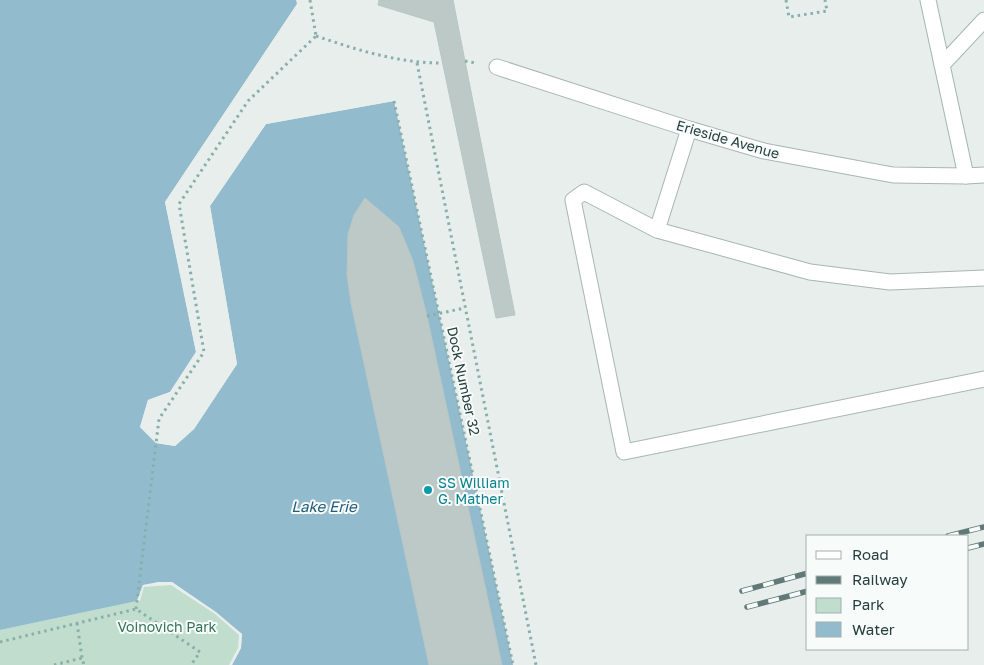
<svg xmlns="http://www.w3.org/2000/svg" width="984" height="665" font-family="'Golos Text',sans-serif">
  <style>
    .green { fill: #c1ddce }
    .water { fill: #93bbce }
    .pier { fill: #e7eeec }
    .building { fill: #bcc9c6; stroke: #b9c7c4 }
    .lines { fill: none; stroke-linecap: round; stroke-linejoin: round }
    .lane-casing { stroke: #a9b6b4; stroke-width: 17 }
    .street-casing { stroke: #a9b6b4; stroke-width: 17 }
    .secondary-casing { stroke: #a3b6b3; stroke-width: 17 }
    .path { stroke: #89afaa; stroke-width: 3; stroke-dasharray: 2.5 4; stroke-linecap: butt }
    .lane { stroke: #fff; stroke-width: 15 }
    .street { stroke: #fff; stroke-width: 15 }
    .secondary { stroke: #fff; stroke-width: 15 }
    .rail-casing { stroke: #617a78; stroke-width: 5.5 }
    .rail { stroke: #f7fbf9; stroke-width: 4; stroke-dasharray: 11; stroke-linecap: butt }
    .path-bridge { stroke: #89afaa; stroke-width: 3; stroke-dasharray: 2.5 4; stroke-linecap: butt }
    .culture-dot { fill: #0f9aa8; stroke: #f7fbf9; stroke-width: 2 }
    .labels { text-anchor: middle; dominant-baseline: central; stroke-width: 4; stroke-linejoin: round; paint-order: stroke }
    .street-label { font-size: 14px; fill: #263f3d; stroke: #f7fbf9 }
    .culture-label { font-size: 14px; fill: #0d838f; stroke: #f7fbf9; text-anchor: start }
    .park-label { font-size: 14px; fill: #337357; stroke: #f7fbf9 }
    .water-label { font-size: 15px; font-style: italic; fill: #245b78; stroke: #f7fbf9 }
  </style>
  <rect width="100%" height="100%" fill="#e7eeec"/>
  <!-- green -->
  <path class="green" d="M172 582 242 634 241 648 232 665H0V630L137 601 143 585Z"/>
  <!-- water -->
  <path class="water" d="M0 0H296L297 4 165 202 196 352 170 392 148 400 140 427 156 443 175 446 194 429 237 364 210 206 266 124 394 101 513 665H232L241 648 242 634 172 582 143 585 137 601 0 630Z"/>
  <!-- pier -->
  <path class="pier" d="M297 4 299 5 168 203 199 352 172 394 150 401 142 427 157 440 174 444 192 427 235 364 207 206 264 123 394 98V101L266 124 210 206 237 364 194 429 175 446 156 443 140 427 148 400 170 392 196 352 165 202Z
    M158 582H172L216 612 242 634 241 648 232 665H229L238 648 239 635 215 614 171 585 144 587 140 601H137L143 585Z"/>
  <!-- building -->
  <path class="building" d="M379 0H453L515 315 496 318 434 22 378 5Z
    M365 198 399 227 413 261 427 316 502 665H429L351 303 347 275 348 234 354 215Z"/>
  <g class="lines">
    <!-- lane casing -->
    <g class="lane-casing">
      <path id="lane" d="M942 65 984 20
        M689 129 657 230 810 272 890 282 984 278
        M657 230 584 192 573 200 624 452 984 379"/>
    </g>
    <!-- street casing -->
    <g class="street-casing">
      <path id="street" d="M497 67 689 129 764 151 893 175 966 176"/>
    </g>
    <!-- secondary casing -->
    <g class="secondary-casing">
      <path id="secondary" d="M928 0 966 176 984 175"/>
    </g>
    <!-- path -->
    <path class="path" d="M310 0 316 36
      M786 0 789 17 827 11 825 0
      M316 36C358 50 397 63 442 63
      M465 61 476 63
      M417 63 536 665
      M394 101 513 665
      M136 609 159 419 204 352 179 204 248 101 316 36
      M77 623 82 658
      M0 642 136 609 200 652 191 665
      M54 665 82 658 84 665"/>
    <!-- lane -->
    <use href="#lane" class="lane"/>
    <!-- street -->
    <use href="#street" class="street"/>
    <!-- secondary -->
    <use href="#secondary" class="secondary"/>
    <!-- rail casing -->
    <g class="rail-casing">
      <path id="rail" d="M948 536 984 527
        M968 548 984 544
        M742 591 808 573
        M747 607 808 591"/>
    </g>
    <!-- rail -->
    <use href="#rail" class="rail"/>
    <!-- path-bridge -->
    <path class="path-bridge" d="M427 316 465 308"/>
  </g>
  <!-- markers -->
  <circle class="culture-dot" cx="428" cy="490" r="5"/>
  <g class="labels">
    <!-- street labels -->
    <g class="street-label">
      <text transform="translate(728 139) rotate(16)">Erieside Avenue</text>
      <text transform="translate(464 381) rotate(78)">Dock Number 32</text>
    </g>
    <!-- culture labels -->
    <g class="culture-label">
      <text x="438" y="482">SS William<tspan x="438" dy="16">G. Mather</tspan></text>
    </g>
    <!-- park labels -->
    <g class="park-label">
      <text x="167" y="626">Voinovich Park</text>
    </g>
    <!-- water labels -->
    <g class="water-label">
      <text x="324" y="506">Lake Erie</text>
    </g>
  </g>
  <!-- legend -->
  <rect x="806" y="535" width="162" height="115" fill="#f7fbf9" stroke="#a3b0ae"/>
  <rect x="816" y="551" width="25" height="8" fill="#ffffff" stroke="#a3b0ae"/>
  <text x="852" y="560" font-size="15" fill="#263f3d">Road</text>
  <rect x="816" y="576" width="25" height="8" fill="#617a78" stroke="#a3b0ae"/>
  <text x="852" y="585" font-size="15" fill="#263f3d">Railway</text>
  <rect x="816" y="598" width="25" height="15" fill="#c1ddce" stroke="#a3b0ae"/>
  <text x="852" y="610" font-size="15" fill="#263f3d">Park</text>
  <rect x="816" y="622" width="25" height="15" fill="#93bbce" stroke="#a3b0ae"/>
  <text x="852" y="635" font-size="15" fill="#263f3d">Water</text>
</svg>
